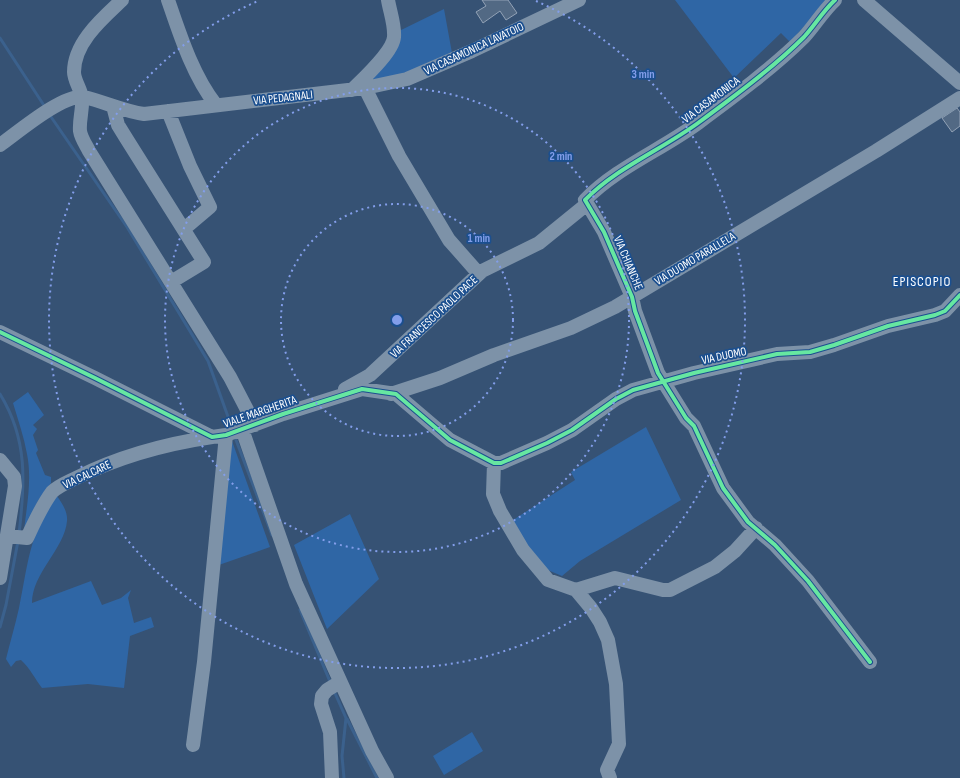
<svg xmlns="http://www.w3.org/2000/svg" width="960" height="778" font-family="'Sofia Sans Condensed',sans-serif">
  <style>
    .green { fill: #2f66a5 }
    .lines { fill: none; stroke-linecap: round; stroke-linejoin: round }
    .stream { stroke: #3b618d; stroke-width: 3 }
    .building { fill: #526984; stroke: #92a2b6 }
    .minor { stroke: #7d92a8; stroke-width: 14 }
    .cycleway-casing { stroke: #1b4f8f; stroke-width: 6 }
    .cycleway { stroke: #66e7a1; stroke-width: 4 }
    .ring { fill: none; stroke: #839eea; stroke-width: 2; stroke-dasharray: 2 4 }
    .labels { text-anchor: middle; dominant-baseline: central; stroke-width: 3.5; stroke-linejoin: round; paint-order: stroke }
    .street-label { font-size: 12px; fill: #fff; stroke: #1b4f8f }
    .quarter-label { font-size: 14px; letter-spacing: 1px; fill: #fff; stroke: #1b4f8f }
    .centre { fill: #839eea; stroke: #1b4f8f; stroke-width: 2 }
    .ring-label { font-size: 12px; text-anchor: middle; font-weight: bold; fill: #839eea; stroke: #1b4f8f; stroke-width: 3.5; stroke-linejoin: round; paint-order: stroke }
  </style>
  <rect width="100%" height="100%" fill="#365274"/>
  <!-- green -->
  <path class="green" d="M675 0H828L790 42 781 33 734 78Z
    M444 9 452 53C427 64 397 82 369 79L397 32Z
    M28 392 44 415 33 425 37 429 33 435 38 450 36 453 45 475 51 477V483L38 501 24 530C27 505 32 479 27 454 24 437 18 420 13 403Z
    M646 427 681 500 580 561 562 576 543 568 510 522 575 480 571 472Z
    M232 441 270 547 216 566Z
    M57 496C62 503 68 512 67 521 65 548 32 573 32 603L91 581 102 605 121 598 131 590 128 598 134 623 151 617 154 627 130 636 124 688 88 684 42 688C35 679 30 668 21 660L16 661 11 667 6 659C10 642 15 626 19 608 28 565 29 532 57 496Z
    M350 514 379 579 327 629 294 545Z
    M472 732 483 751 444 775 433 756Z"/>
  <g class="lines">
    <!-- stream -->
    <path class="stream" d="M0 38 45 107
      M49 114 127 227 208 361 231 425
      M0 394C28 439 25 483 19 534
      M236 440 272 535
      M300 610 331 684
      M0 627 6 605 18 541
      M334 691 346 718 342 756 344 778
      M347 719 377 778"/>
  </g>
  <!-- building -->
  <path class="building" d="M482 0H508L517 13 506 20 500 11 483 23 476 12 486 6Z
    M957 108 960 112V126L952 132 942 118Z"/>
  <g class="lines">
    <!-- minor -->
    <path class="minor" d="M122 0C103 18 74 42 74 72 74 81 81 89 82 98 83 109 79 120 80 131 81 138 86 145 89 151L230 377 255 425
      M168 0C180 35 193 76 216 105
      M835 0C823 11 815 25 804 37 774 67 732 98 698 123 661 150 616 168 585 200L604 232 632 297 635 311 658 373 686 418 694 426 723 488 748 522 775 545 808 581 870 662
      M864 0 960 83
      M365 88 407 79 472 51 579 0
      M352 90C363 79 393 52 394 37 395 25 390 12 388 0
      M113 106 118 125 126 138 204 262 171 282
      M168 111 190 166 210 207 184 229
      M0 145C17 133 64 93 84 97 105 102 123 111 144 114L365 88 399 156 449 240 479 274
      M0 332 95 378 212 437 226 435 283 414 362 389 396 394 450 440 494 463H501L547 443 572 430 616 399 633 390 694 373 777 354 810 352 834 345 888 326 935 315 945 311 960 295
      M345 389 370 375 482 271 539 243 587 204
      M391 394 440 378 494 355 571 328 615 307 876 151 960 98
      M242 429 296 584 372 751 387 778
      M0 460 14 477 15 486 0 578
      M494 463 493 494 500 511 523 550 548 580 576 590 615 578 663 590H670L715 567 735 551 756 528
      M0 556 7 536 27 538C34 523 42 505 52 492 58 486 68 482 76 478 118 457 165 444 212 437
      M576 590 591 608 600 622 608 640 616 684 619 744 607 770 610 778
      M193 745 204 662 226 435
      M332 778 330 732 321 704 322 696 327 690 340 682"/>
    <!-- cycleway casing -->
    <g class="cycleway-casing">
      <path id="cycleway" d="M835 0C823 11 815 25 804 37 774 67 732 98 698 123 661 150 616 168 585 200L604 232 632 297 635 311 658 373 686 418 694 426 723 488 748 522 775 545 808 581 870 662
        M0 332 95 378 212 437 226 435 283 414 362 389 396 394 450 440 494 463H501L547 443 572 430 616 399 633 390 694 373 777 354 810 352 834 345 888 326 935 315 945 311 960 295"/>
    </g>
    <!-- cycleway -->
    <use href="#cycleway" class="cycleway"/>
  </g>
  <!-- distance rings -->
  <g class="ring">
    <circle cx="397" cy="320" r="116"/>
    <circle cx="397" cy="320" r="232"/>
    <path d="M536 1A348 348 0 1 1 258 1"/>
  </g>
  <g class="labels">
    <!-- street labels -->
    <g class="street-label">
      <text transform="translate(474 49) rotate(-25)">VIA CASAMONICA LAVATOIO</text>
      <text transform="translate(283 98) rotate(-6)">VIA PEDAGNALI</text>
      <text transform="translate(711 100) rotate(-37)">VIA CASAMONICA</text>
      <text transform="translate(695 259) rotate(-31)">VIA DUOMO PARALLELA</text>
      <text transform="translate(628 263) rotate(67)">VIA CHIANCHE</text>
      <text transform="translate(434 317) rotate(-43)">VIA FRANCESCO PAOLO PACE</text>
      <text transform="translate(724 356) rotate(-12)">VIA DUOMO</text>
      <text transform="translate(260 412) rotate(-19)">VIALE MARGHERITA</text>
      <text transform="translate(87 475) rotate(-25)">VIA CALCARE</text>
    </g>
    <!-- quarter labels -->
    <g class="quarter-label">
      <text x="922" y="281">EPISCOPIO</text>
    </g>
  </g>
  <circle cx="397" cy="320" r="6" class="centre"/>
  <g class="ring-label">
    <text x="643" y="78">3 min</text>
    <text x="561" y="160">2 min</text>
    <text x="479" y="242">1 min</text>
  </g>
</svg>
